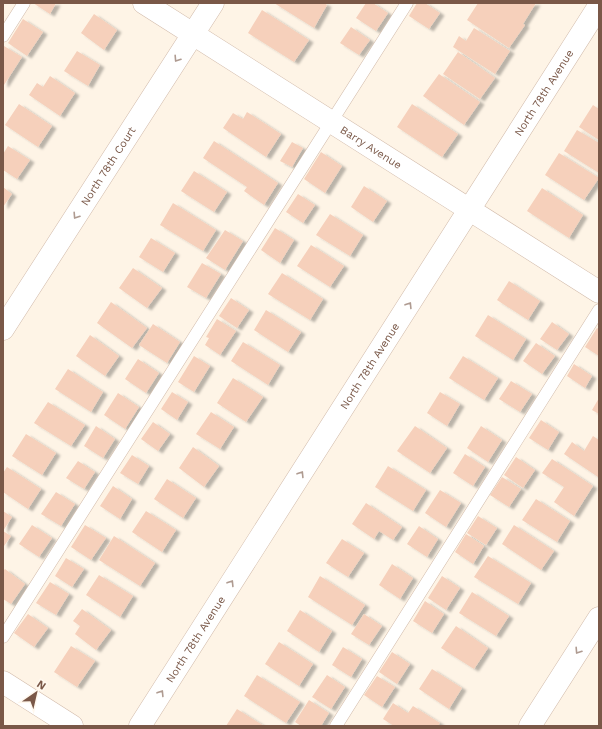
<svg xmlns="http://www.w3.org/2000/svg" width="602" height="729" font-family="'Work Sans',sans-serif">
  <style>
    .building { fill: #f6d0bb; filter: url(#shadow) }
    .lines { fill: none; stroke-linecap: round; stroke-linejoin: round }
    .lane-casing { stroke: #d1baaa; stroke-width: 13 }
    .street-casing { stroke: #d1baaa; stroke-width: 23 }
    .lane { stroke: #fff; stroke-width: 12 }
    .street { stroke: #fff; stroke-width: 22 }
    .oneway { stroke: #af9b91 }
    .labels { text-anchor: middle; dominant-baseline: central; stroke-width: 3; stroke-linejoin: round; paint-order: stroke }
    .street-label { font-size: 11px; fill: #7a5848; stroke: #fff8ee }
  </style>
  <defs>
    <filter id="shadow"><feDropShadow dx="4.5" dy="2.5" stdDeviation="1" flood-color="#0004"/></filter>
  </defs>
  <rect width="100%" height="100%" fill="#fef4e6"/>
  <!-- building -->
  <path class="building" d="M33 3H56L50 14Z
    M274 3H324L327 5 314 28Z
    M366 3H373L388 13 376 31 356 18Z
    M417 3H425L440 13 429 29 409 16Z
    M478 3H536L523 24 525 25 509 48 467 20Z
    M262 10 309 40 294 62 248 33Z
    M94 14 117 30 104 50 81 33Z
    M23 19 43 32 27 56 8 43Z
    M351 27 370 40 359 55 340 43Z
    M474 28 510 51 495 74 453 47 459 36 466 41Z
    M4 46 22 57 4 85 3 84V48Z
    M77 51 100 65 88 86 64 71Z
    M458 52 495 78 480 99 443 74Z
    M439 74 480 102 464 125 423 96Z
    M50 76 75 93 60 116 29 95 37 83 43 87Z
    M19 104 52 126 38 147 5 125Z
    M412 104 458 134 442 157 397 127Z
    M593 105 599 109V140L579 127Z
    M247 112 281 134 266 157 223 128 233 113 243 119Z
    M577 130 599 143V173L564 151Z
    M214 141 278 183 264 205 244 191 247 187 203 158Z
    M292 142 303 148 292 167 280 161Z
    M8 146 30 160 17 179 3 170V154Z
    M321 152 342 166 325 193 304 179Z
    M559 153 599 178 584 200 545 175Z
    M194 171 227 192 214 212 181 191Z
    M364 186 387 201 373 222 351 207Z
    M3 187 12 194 3 207Z
    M542 188 583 215 569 238 527 211Z
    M298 194 315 205 303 223 286 212Z
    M173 203 216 230 203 251 160 225Z
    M330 214 363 235 350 256 316 235Z
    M275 228 294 240 280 263 261 250Z
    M225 230 243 241 225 270 206 258Z
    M151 238 175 253 163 272 139 257Z
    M311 245 344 266 330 287 297 266Z
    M202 263 221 274 206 298 187 287Z
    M133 268 162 288 147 308 119 288Z
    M282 273 323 299 310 320 268 294Z
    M509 281 540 301 528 320 497 300Z
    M231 298 249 310 237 328 219 316Z
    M111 302 147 328 132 348 97 323Z
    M266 310 301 332 288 352 254 330Z
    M488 315 526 339 513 360 475 336Z
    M217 319 236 331 220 355 205 345 209 338 206 337Z
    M552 322 569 334 557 350 540 339Z
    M153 324 180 342 167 363 139 345Z
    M597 328 599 329V356L585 347Z
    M90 335 119 356 105 376 76 356Z
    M243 342 280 365 268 385 231 361Z
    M536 343 555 356 542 374 523 361Z
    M194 356 210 366 194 392 178 382Z
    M463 356 498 378 484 400 449 378Z
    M138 359 159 373 146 393 125 379Z
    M574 364 592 376 585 388 567 376Z
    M68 369 103 392 91 412 55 389Z
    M233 378 263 397 246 422 217 403Z
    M511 381 532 394 520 412 499 399Z
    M172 392 188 402 177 420 161 409Z
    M440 392 460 404 447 426 427 413Z
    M118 393 139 407 125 429 104 415Z
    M599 398V414L592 410Z
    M48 402 85 425 71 446 34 423Z
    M211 412 234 427 220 449 196 434Z
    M541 420 559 432 548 450 529 438Z
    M153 422 170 434 158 451 141 439Z
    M96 426 115 439 103 458 84 446Z
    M415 426 447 448 430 473 397 451Z
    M481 426 502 440 488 462 467 448Z
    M26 434 56 453 42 475 12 456Z
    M593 436 599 440V475L598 477 564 454 572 442 584 451Z
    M193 447 219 466 204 487 179 468Z
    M465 454 485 467 473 486 453 473Z
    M132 455 149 466 138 484 120 473Z
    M516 457 535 470 523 488 504 475Z
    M552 459 593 486 574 516 554 502 564 487 542 473Z
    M78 461 95 472 84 489 66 478Z
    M388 466 426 490 413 511 375 487Z
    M7 467 41 489 28 509 3 492V473Z
    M502 477 521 489 509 507 490 495Z
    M167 479 196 498 183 518 154 499Z
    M113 486 132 499 120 519 100 506Z
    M440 490 461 503 446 527 425 513Z
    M56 492 75 504 61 526 41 514Z
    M536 499 570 521 557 542 522 520Z
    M366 503 402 527 393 540 379 531 374 539 352 524Z
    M3 511 12 517 3 531Z
    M146 511 176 530 162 552 132 532Z
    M478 516 497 528 486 545 467 533Z
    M32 525 52 538 39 557 19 544Z
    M85 525 106 538 91 560 71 547Z
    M514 525 554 551 541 570 502 544Z
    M419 526 438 539 427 557 407 544Z
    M3 531 11 536 4 546 3 545Z
    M466 534 484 546 473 564 455 552Z
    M114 536 155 563 140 586 99 560Z
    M342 539 364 553 348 577 326 563Z
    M488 556 531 583 518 604 474 577Z
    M66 558 84 569 72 587 55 576Z
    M392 564 413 578 400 599 379 585Z
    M5 569 25 584 11 604 3 599V571Z
    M99 575 133 596 120 617 86 595Z
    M320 576 365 605 352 625 308 597Z
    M442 576 460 588 446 610 428 598Z
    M50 582 69 594 56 615 36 603Z
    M472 592 509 616 496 636 459 613Z
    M425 601 444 614 432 633 413 621Z
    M82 609 111 630 96 650 75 634 80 626 73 621Z
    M300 610 332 631 319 652 287 631Z
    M28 614 48 628 34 647 14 633Z
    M364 614 382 626 369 645 351 634Z
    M456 626 488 648 474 669 441 648Z
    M279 642 313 664 299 686 265 664Z
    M71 646 95 661 77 687 54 672Z
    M343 647 362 659 351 677 332 665Z
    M392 652 410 664 397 684 379 672Z
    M432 669 462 688 449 709 419 689Z
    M257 675 300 702 286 723 244 696Z
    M327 675 345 687 331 709 312 697Z
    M377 676 395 687 382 707 364 695Z
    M309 700 329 713 321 726H301L295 722Z
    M393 703 408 713 413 706 440 723 438 726H394L383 719Z
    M237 709 264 726H226Z"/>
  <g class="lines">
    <!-- lane casing -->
    <g class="lane-casing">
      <path id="lane" d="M3 36 24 3
        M3 637 407 3
        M336 726 599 310"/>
    </g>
    <!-- street casing -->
    <g class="street-casing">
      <g id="street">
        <path id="s1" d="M144 3 599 292"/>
        <path id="s2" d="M3 329 213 3"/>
        <path d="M3 682 72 726"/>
        <path id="s3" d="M140 726 599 6"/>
        <path d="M530 726 599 618"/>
      </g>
    </g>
    <!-- lane -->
    <use href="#lane" class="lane"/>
    <!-- street -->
    <use href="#street" class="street"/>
  </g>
  <!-- one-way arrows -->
  <defs><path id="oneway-chevron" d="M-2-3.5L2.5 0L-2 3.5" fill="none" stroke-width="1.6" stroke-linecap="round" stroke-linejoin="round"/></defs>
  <g class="oneway">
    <use href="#oneway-chevron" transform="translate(177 59) rotate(123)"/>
    <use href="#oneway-chevron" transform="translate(76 216) rotate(123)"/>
    <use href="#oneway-chevron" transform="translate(409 305) rotate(-58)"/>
    <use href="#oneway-chevron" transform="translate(301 474) rotate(-58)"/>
    <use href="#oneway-chevron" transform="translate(231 583) rotate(-58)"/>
    <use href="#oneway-chevron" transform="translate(578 651) rotate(123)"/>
    <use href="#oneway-chevron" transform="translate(161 693) rotate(-58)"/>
  </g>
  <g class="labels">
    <!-- street labels -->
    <g class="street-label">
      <text stroke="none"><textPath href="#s3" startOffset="751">North 78th Avenue</textPath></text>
      <text stroke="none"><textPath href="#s1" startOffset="269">Barry Avenue</textPath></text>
      <text stroke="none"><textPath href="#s2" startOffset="194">North 78th Court</textPath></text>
      <text stroke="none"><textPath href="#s3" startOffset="427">North 78th Avenue</textPath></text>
      <text stroke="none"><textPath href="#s3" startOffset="103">North 78th Avenue</textPath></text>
    </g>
  </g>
  <!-- border -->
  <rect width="602" height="729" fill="none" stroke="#7a5848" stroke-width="8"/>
  <!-- north arrow -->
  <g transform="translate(36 693) rotate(34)" stroke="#fff8ee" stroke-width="3" paint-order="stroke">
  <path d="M0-3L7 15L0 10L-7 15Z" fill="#7a5848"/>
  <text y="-6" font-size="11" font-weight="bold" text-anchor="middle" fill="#7a5848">N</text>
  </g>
</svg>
